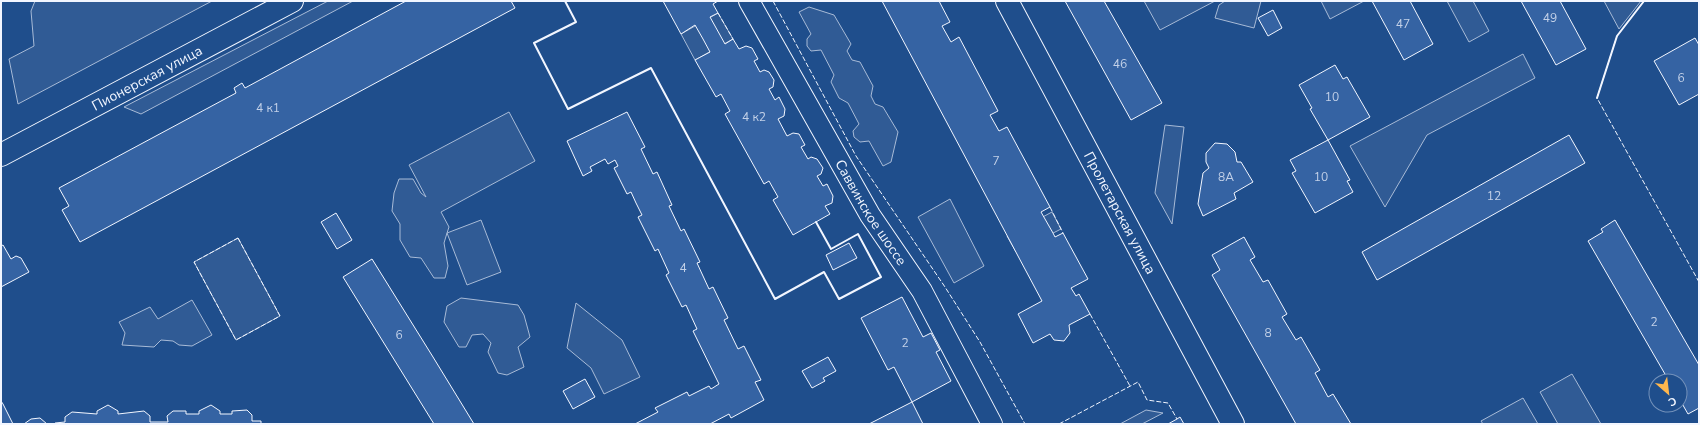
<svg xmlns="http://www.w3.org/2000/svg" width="1700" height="425" font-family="'Nunito Sans',sans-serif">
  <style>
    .built { fill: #305b95; stroke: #a8bbd7 }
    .building { fill: #3563a3; stroke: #f2f6ff }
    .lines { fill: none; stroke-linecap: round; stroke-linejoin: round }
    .minor-casing { stroke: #f2f6ff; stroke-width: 22 }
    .major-casing { stroke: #f2f6ff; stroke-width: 24 }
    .minor { stroke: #1f4e8c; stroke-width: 20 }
    .major { stroke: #1f4e8c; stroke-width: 22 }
    .fence { stroke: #f2f6ff; stroke-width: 1; stroke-dasharray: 5 2; stroke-linecap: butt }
    .wall { stroke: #f2f6ff; stroke-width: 2 }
    .labels { text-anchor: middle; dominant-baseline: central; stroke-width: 3; stroke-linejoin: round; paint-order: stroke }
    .number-label { font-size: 12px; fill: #c3d1e8 }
    .street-label { font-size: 14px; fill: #f2f6ff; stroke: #1f4e8c }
  </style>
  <rect width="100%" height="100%" fill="#1f4e8c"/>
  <!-- built -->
  <path class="built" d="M35 1H212L18 104 9 59 34 46 31 11Z
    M328 1H353L141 114 124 107Z
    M1144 1H1215L1160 30Z
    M1225 1H1261L1254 28 1215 18 1219 5Z
    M1321 1H1364L1330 19Z
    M1447 1H1473L1489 31 1469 42Z
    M1604 1H1641L1619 29Z
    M809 7 834 15 851 44 847 51 852 60 860 62 873 86 871 96 875 104 883 107 898 132 891 162 883 166 869 141 860 142 854 137 853 131 859 124 848 103 839 98 831 82 834 75 821 50 811 51 807 46V39L811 34 799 12Z
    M718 13 733 39 695 60 681 34Z
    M1523 54 1535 78 1427 135 1385 207 1350 146Z
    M509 112 535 161 441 212 449 227 447 233 481 220 501 272 467 285 447 233 444 243 448 266 445 278H434L421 258 410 257 400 240V224L392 211 394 193 399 179H413L421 193 426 197 409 165Z
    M1165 125 1184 127 1172 224 1155 193Z
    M950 199 984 266 954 283 918 217Z
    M1052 212 1061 229 1016 252 1007 236Z
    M238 238 280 316 236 340 194 262Z
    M461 298 518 305 524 315 530 337 518 347 524 367 507 375 498 373 488 352 491 343 483 334 472 335 466 347H459L444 322 447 306Z
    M192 300 212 335 192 346 179 345 173 341 161 340 154 347 122 345 125 333 119 322 150 307 158 319Z
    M576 303 622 340 640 377 604 394 591 368 567 348Z
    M1572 374 1601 424H1558L1540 392Z
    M1523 398 1538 424H1483L1481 421Z
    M1146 410 1163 413 1142 424H1120Z"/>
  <!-- building -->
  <path class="building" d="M406 1H511L515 8 80 242 62 210 69 206 59 188 236 93 234 88 242 83 245 88Z
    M663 1H718L713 4 718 13 710 17 725 44 733 39 739 49 746 46 752 48 758 59 754 61 760 72 764 70 769 72 774 80 773 87 769 89 775 100 779 97 785 109 784 116 778 119 787 136 793 133 799 134 805 145 801 147 808 159 811 157 817 159 823 168 821 174 817 176 823 186 827 184 833 196 832 203 825 206 830 214 793 235 773 200 778 197 769 181 764 184 725 114 730 111 721 94 716 97 695 60 710 52 703 39 695 25 681 34Z
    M882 1H939L950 22 942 26 951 42 959 37 998 111 990 115 999 131 1007 127 1050 207 1041 212 1053 233 1055 237 1063 233 1088 279 1071 288 1076 296 1079 294 1090 314 1069 325 1070 333 1064 341 1054 340 1050 334 1033 343 1018 314 1042 301Z
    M1065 1H1104L1162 103 1131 120Z
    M1372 1H1410L1433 44 1404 60Z
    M1521 1H1560L1586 49 1556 65Z
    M1273 10 1282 28 1268 36 1258 18Z
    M1695 38 1699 45V94L1679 105 1654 61Z
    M1335 65 1343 79 1347 77 1370 117 1328 140 1310 109 1312 108 1299 85Z
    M627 112 645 147 641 149 653 174 657 172 672 205 669 206 681 231 684 229 700 262 697 263 709 289 713 287 728 318 724 320 738 349 744 346 761 380 755 382 764 400 731 418 729 414 710 424H635L658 412 655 408 687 392 689 396 709 386 711 389 719 384 693 331 697 329 686 305 682 307 666 275 669 273 658 249 655 251 638 217 642 215 636 203 631 192 627 194 614 168 618 166 615 160 608 164 605 159 590 167 592 171 583 176 567 141Z
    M1569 135 1585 163 1377 280 1362 252Z
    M1328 140 1350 180 1347 181 1353 192 1315 213 1292 173 1296 171 1290 160Z
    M1215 143 1227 144 1235 152 1237 162H1241L1253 182 1234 193 1236 199 1203 216 1198 204 1203 173 1209 168 1206 162V153Z
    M336 213 352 240 337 249 321 222Z
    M1615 220 1699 365V408L1688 414 1680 400V381H1669L1588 241 1603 232 1601 229Z
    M1244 237 1255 257 1250 260 1263 282 1268 280 1287 314 1282 317 1296 340 1301 337 1320 370 1315 373 1328 397 1333 394 1351 424H1296L1212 275 1220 270 1212 255Z
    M849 243 857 258 833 270 826 255Z
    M3 245 11 259 16 256 21 258 29 272 1 287V246Z
    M372 259 433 357 474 424H434L343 277Z
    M902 297 923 337 931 333 940 350 936 352 951 381 912 402 894 367 888 370 861 318Z
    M828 357 836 371 823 378 825 381 812 388 802 371Z
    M585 379 595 397 573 409 563 391Z
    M1 401 3 404 13 424H1Z
    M912 402 923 424H869Z
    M108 405 118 411V414L144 411 150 416V422H168L167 416 173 411H186V414H199V411L211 405 220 411V414H232V411L247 410 252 415V421H261V424H55V423L65 422V417L72 412 97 414V411Z
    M1180 417 1184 424H1168L1177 419Z
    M40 418 47 424H24L31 419Z"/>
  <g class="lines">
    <!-- minor casing -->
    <g class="minor-casing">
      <g id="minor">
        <path id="s1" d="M749 1 870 215 922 291 992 424"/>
      </g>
    </g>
    <!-- major casing -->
    <g class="major-casing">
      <g id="major">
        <path id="s2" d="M1007 1 1233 424"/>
        <path id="s3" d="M1 155 292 1"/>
      </g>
    </g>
    <!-- minor -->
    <use href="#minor" class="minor"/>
    <!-- major -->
    <use href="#major" class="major"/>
    <!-- fence -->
    <path class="fence" d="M773 1 856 156 945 287 980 342 1025 424
      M1644 1 1617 36 1597 98 1699 282
      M718 13 733 39
      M1050 207 1063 233
      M238 238 280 316 236 340 194 262Z
      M1090 314 1130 386
      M1059 424 1138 382 1147 400 1168 403 1177 419"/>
    <!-- wall -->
    <path class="wall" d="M565 1 576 22 534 43 568 109 651 68 775 299 824 272 839 299 881 277 858 234 831 249 816 222
      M1597 98 1617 36 1644 1"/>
  </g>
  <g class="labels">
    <!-- number labels -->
    <g class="number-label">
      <text x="1550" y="18">49</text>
      <text x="1403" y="24">47</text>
      <text x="1120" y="64">46</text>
      <text x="1681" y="78">6</text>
      <text x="1332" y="97">10</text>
      <text x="268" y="108">4 к1</text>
      <text x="754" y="117">4 к2</text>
      <text x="996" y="161">7</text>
      <text x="1226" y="177">8А</text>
      <text x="1321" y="177">10</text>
      <text x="1494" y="196">12</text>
      <text x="683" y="268">4</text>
      <text x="1654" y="322">2</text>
      <text x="1268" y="333">8</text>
      <text x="399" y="335">6</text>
      <text x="905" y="343">2</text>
    </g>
    <!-- street labels -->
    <g class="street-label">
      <text stroke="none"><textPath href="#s3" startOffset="165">Пионерская улица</textPath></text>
      <text stroke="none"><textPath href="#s1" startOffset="244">Саввинское шоссе</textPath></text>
      <text stroke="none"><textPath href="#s2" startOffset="240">Пролетарская улица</textPath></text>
    </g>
  </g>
  <!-- border -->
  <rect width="1700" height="425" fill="none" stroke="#f2f6ff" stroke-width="4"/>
  <!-- north arrow -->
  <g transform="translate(1668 393) rotate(152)"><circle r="19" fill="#1f4e8c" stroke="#7391ba"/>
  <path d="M0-3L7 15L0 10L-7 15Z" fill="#ffb74d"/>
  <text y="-6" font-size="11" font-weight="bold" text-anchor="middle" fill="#f2f6ff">С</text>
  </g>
</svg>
